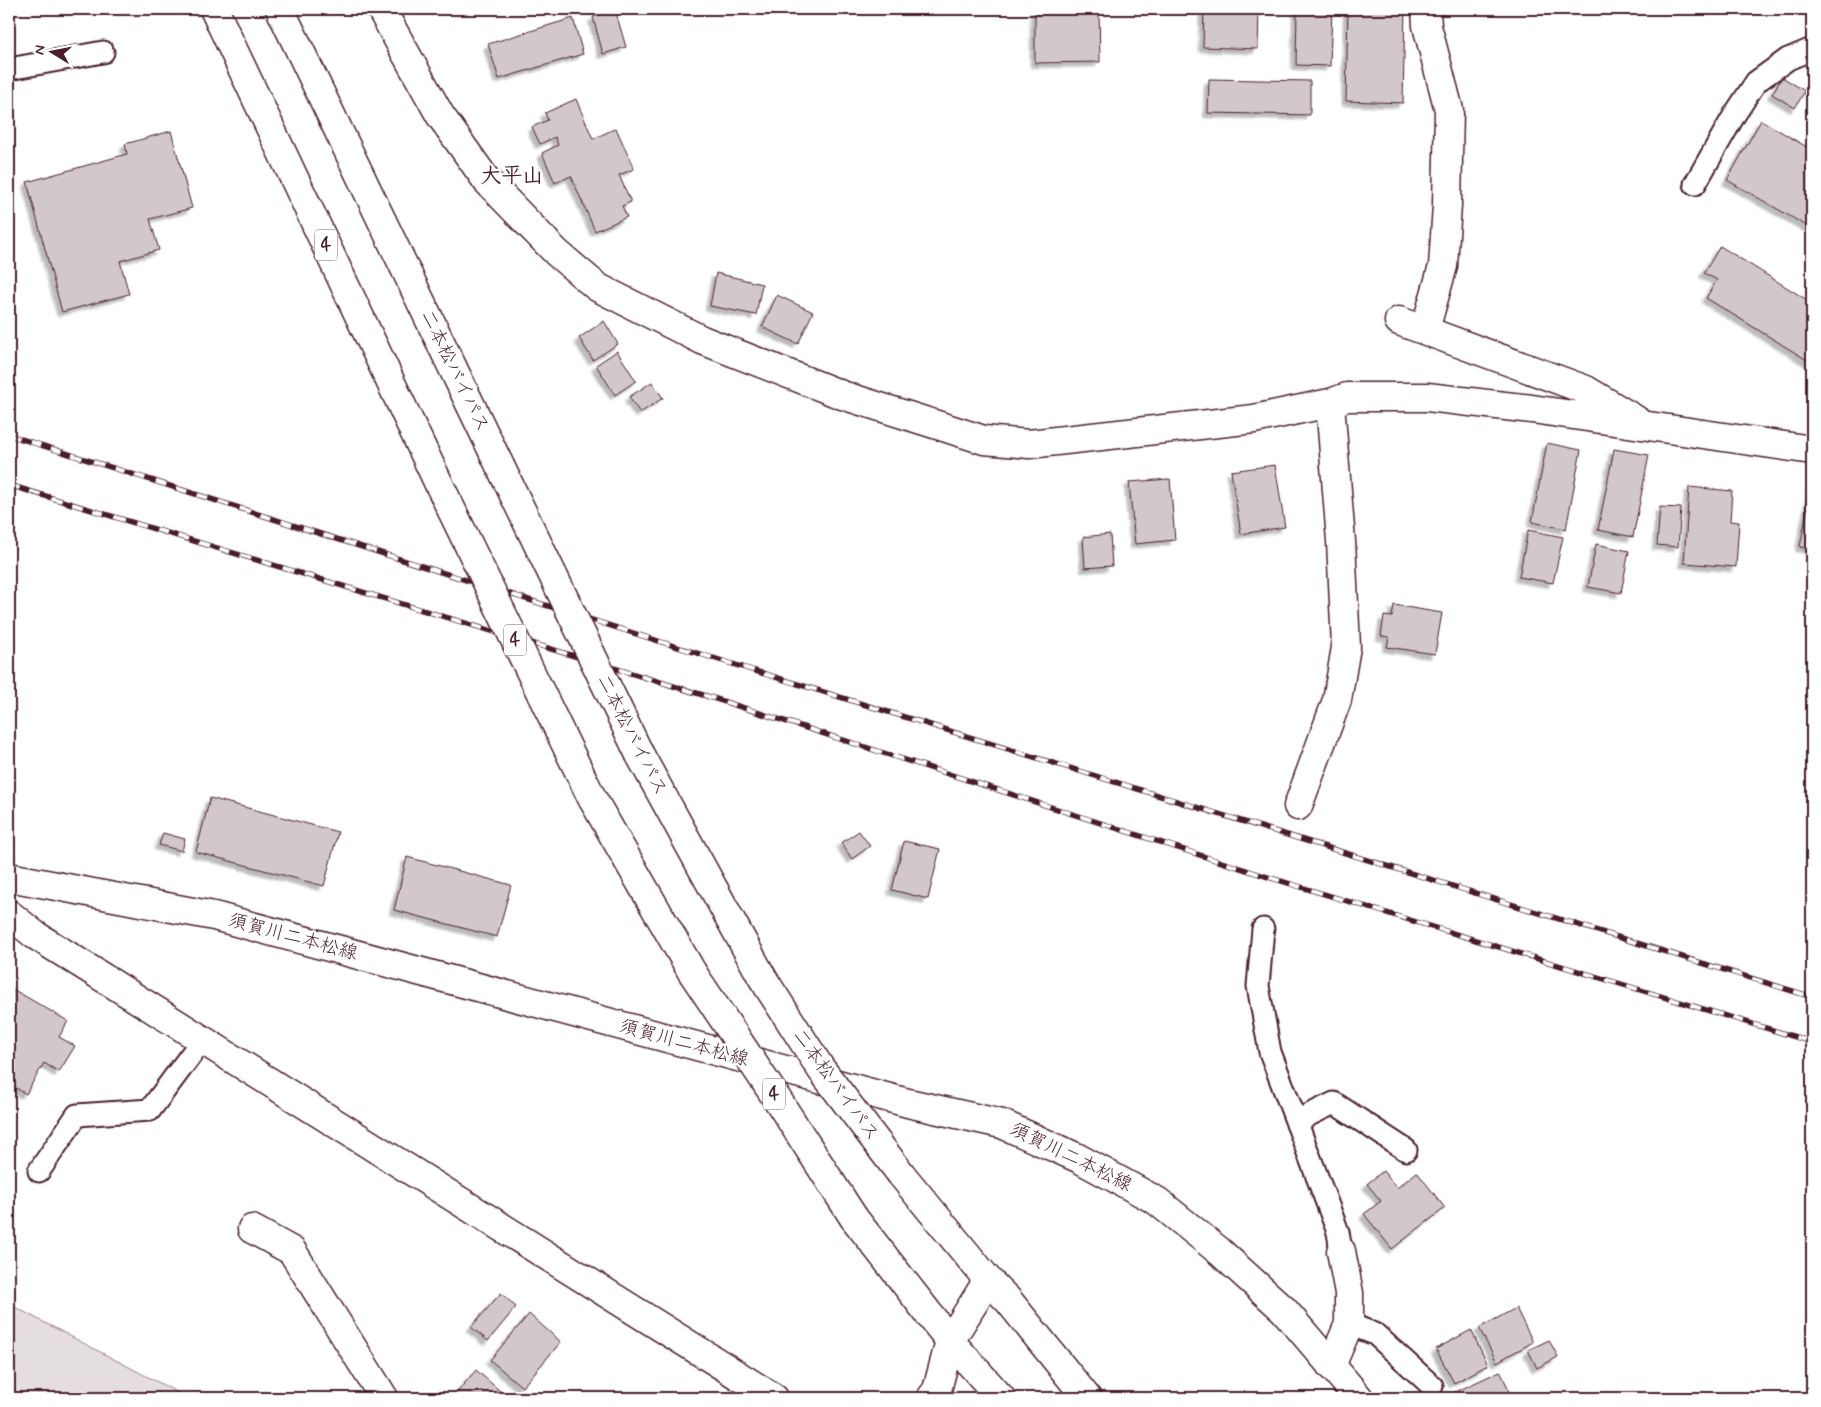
<svg xmlns="http://www.w3.org/2000/svg" width="1821" height="1407" font-family="Mynerve,'Klee One',sans-serif">
  <style>
    .green { fill: #e5dee0; stroke: #987e86 }
    .building { fill: #d2c7cb; stroke: #4a1f2b; filter: url(#shadow) }
    .lines { fill: none; stroke-linecap: round; stroke-linejoin: round }
    .lane-casing { stroke: #4a1f2b; stroke-width: 25 }
    .street-casing { stroke: #4a1f2b; stroke-width: 31 }
    .secondary-casing { stroke: #4a1f2b; stroke-width: 31 }
    .highway-casing { stroke: #4a1f2b; stroke-width: 31 }
    .lane { stroke: #fff; stroke-width: 21 }
    .street { stroke: #fff; stroke-width: 28 }
    .secondary { stroke: #fff; stroke-width: 28 }
    .highway { stroke: #fff; stroke-width: 28 }
    .rail-casing { stroke: #4a1f2b; stroke-width: 5.5 }
    .rail { stroke: #fff; stroke-width: 4; stroke-dasharray: 11; stroke-linecap: butt }
    .highway-bridge-casing { stroke: #4a1f2b; stroke-width: 31; stroke-linecap: butt }
    .highway-bridge { stroke: #fff; stroke-width: 28 }
    .labels { text-anchor: middle; dominant-baseline: central; stroke-width: 4.5; stroke-linejoin: round; paint-order: stroke }
    .shield { fill: #fff; stroke: #80626b; stroke-width: 1 }
    .shield-label { font-size: 18px; font-weight: bold; fill: #4a1f2b }
    .street-label { font-size: 19px; fill: #4a1f2b; stroke: #fff }
    .quarter-label { font-size: 21px; font-weight: bold; fill: #4a1f2b; stroke: #fff }
  </style>
  <defs>
    <filter id="shadow"><feDropShadow dx="-4.5" dy="4.5" stdDeviation="1" flood-color="#0004"/></filter>
  </defs>
  <rect width="100%" height="100%" fill="#fff"/>
  <filter id="ink" filterUnits="userSpaceOnUse"><feTurbulence type="fractalNoise" baseFrequency=".02" numOctaves="2"/><feDisplacementMap in="SourceGraphic" scale="10" xChannelSelector="R" yChannelSelector="G"/><feConvolveMatrix kernelMatrix="1 2 1 2 8 2 1 2 1" color-interpolation-filters="sRGB"/></filter>
  <g filter="url(#ink)">
    <!-- green -->
    <path class="green" d="M9 1304 188 1398H9Z"/>
    <!-- building -->
    <path class="building" d="M1035 9H1099L1100 62 1035 63Z
      M1204 9H1259L1258 49 1203 47Z
      M1297 9H1332L1330 66 1296 65Z
      M1348 9H1405L1403 103 1346 101Z
      M615 10 626 47 603 54 593 17Z
      M573 18 583 54 499 79 488 44Z
      M1782 77 1805 91 1795 108 1772 94Z
      M1209 79 1310 81V115L1208 113Z
      M576 99 593 139 616 128 634 169 619 175 631 202 622 206 627 217 595 231 571 176 555 183 542 153 558 145 555 137 540 144 532 127 548 120 545 113Z
      M1761 120 1812 150V229L1727 180Z
      M171 131 192 208 150 219 159 250 120 261 129 294 62 312 27 182 127 154 125 144Z
      M1720 246 1812 303V363L1706 298 1717 280 1704 273Z
      M716 273 762 284 756 315 710 306Z
      M777 295 813 312 798 344 762 327Z
      M604 321 618 344 593 360 579 338Z
      M617 351 636 381 615 395 596 365Z
      M652 382 663 398 640 413 629 397Z
      M1547 443 1581 450 1566 529 1532 522Z
      M1614 449 1649 455 1633 537 1598 530Z
      M1275 465 1285 527 1241 534 1231 471Z
      M1170 479 1175 540 1135 544 1129 482Z
      M1812 486V549L1800 547Z
      M1689 487 1732 491 1730 521 1739 522 1736 567 1684 563Z
      M1660 507 1681 508 1678 547 1657 545Z
      M1528 530 1563 537 1553 583 1519 577Z
      M1110 534 1112 566 1085 568 1083 537Z
      M1596 544 1629 551 1621 593 1588 587Z
      M1394 605 1442 613 1435 654 1387 647 1389 637 1381 636 1384 616 1392 617Z
      M210 798 338 832 324 886 196 852Z
      M859 831 870 846 852 859 841 843Z
      M163 833 185 839 182 851 159 845Z
      M904 841 940 849 928 899 892 890Z
      M407 857 511 885 497 937 394 910Z
      M9 987 68 1021 59 1037 75 1046 59 1072 44 1063 26 1094 9 1084Z
      M1383 1171 1397 1188 1417 1172 1445 1208 1392 1249 1364 1214 1381 1201 1367 1184Z
      M501 1293 516 1307 488 1341 471 1327Z
      M1516 1308 1533 1342 1497 1362 1479 1328Z
      M529 1314 561 1342 522 1387 490 1360Z
      M1471 1330 1488 1365 1454 1383 1436 1349Z
      M1549 1340 1558 1357 1537 1368 1528 1350Z
      M476 1370 508 1398H452Z
      M1500 1371 1513 1398H1451L1449 1395Z"/>
    <g class="lines">
      <!-- lane casing -->
      <g class="lane-casing">
        <path id="lane" d="M9 69 103 52
          M1695 184 1735 114 1756 82 1788 59 1812 49
          M1263 929 1258 986 1270 1052 1338 1232 1341 1251
          M1297 1124 1309 1115 1334 1103 1406 1150
          M39 1171 77 1115 150 1110 202 1040
          M1349 1324 1375 1334 1432 1386"/>
      </g>
      <!-- street casing -->
      <g class="street-casing">
        <path id="street" d="M381 9 440 115 487 181 557 253 597 287 702 340 842 395 931 423 984 440 1029 444 1254 419 1330 403 1347 397H1427L1532 409 1812 450
          M1399 321 1586 390 1636 420
          M1425 330 1443 266 1447 205 1449 110 1427 26 1426 9
          M1298 806 1337 700 1346 647 1341 541 1330 403
          M252 1229 292 1251 384 1398
          M1331 1366 1349 1324V1293L1341 1251"/>
      </g>
      <!-- secondary casing -->
      <g class="secondary-casing">
        <path id="secondary" d="M9 877 214 916 908 1103 1002 1124 1078 1158 1157 1201 1219 1251 1284 1310 1359 1398"/>
      </g>
      <!-- highway casing -->
      <g class="highway-casing">
        <path id="highway" d="M214 9 438 482
          M280 9 500 466
          M640 755 762 977
          M592 798 692 972
          M9 914 35 935 774 1398
          M901 1174 988 1280 1008 1300 1087 1398
          M854 1218 950 1341 1001 1398
          M931 1398 937 1390 950 1341 988 1280"/>
      </g>
      <!-- lane -->
      <use href="#lane" class="lane"/>
      <!-- street -->
      <use href="#street" class="street"/>
      <!-- secondary -->
      <use href="#secondary" class="secondary"/>
      <!-- highway -->
      <use href="#highway" class="highway"/>
      <!-- rail casing -->
      <g class="rail-casing">
        <path id="rail" d="M9 435 671 645 1812 997
          M9 485 713 698 1268 877 1812 1042"/>
      </g>
      <!-- rail -->
      <use href="#rail" class="rail"/>
      <!-- highway-bridge casing -->
      <g class="highway-bridge-casing">
        <path id="highway-bridge" d="M500 466 640 755
          M438 482 592 798
          M692 972 779 1102 854 1218
          M762 977 821 1069 901 1174"/>
      </g>
      <!-- highway-bridge -->
      <use href="#highway-bridge" class="highway-bridge"/>
    </g>
  </g>
  <g class="labels">
    <!-- shield labels -->
    <g class="shield">
      <rect x="315" y="229.5" width="22" height="31" rx="4"/>
      <rect x="504" y="624.5" width="22" height="31" rx="4"/>
      <rect x="763" y="1078.5" width="22" height="31" rx="4"/>
    </g>
    <g class="shield-label">
      <text x="326" y="245">4</text>
      <text x="515" y="640">4</text>
      <text x="774" y="1094">4</text>
    </g>
    <!-- street labels -->
    <g class="street-label">
      <text transform="translate(455 371) rotate(64)">二本松バイパス</text>
      <text transform="translate(632 735) rotate(63)">二本松バイパス</text>
      <text transform="translate(293 937) rotate(15)">須賀川二本松線</text>
      <text transform="translate(684 1043) rotate(15)">須賀川二本松線</text>
      <text transform="translate(836 1085) rotate(54)">二本松バイパス</text>
      <text transform="translate(1071 1157) rotate(26)">須賀川二本松線</text>
    </g>
    <!-- quarter labels -->
    <g class="quarter-label">
      <text x="512" y="176">大平山</text>
    </g>
  </g>
  <!-- margin -->
  <rect width="1821" height="1407" fill="none" stroke="#fff" stroke-width="30"/>
  <rect x="15" y="15" width="1791" height="1377" fill="none" stroke="#4a1f2b" stroke-width="2" filter="url(#ink)"/>
  <!-- north arrow -->
  <g transform="translate(52 52) rotate(280)" stroke="#ffffff" stroke-width="4" paint-order="stroke">
  <path d="M0-4L9 19L0 12L-9 19Z" fill="#4a1f2b"/>
  <text y="-8" font-size="14" font-weight="bold" text-anchor="middle" fill="#4a1f2b">N</text>
  </g>
</svg>
